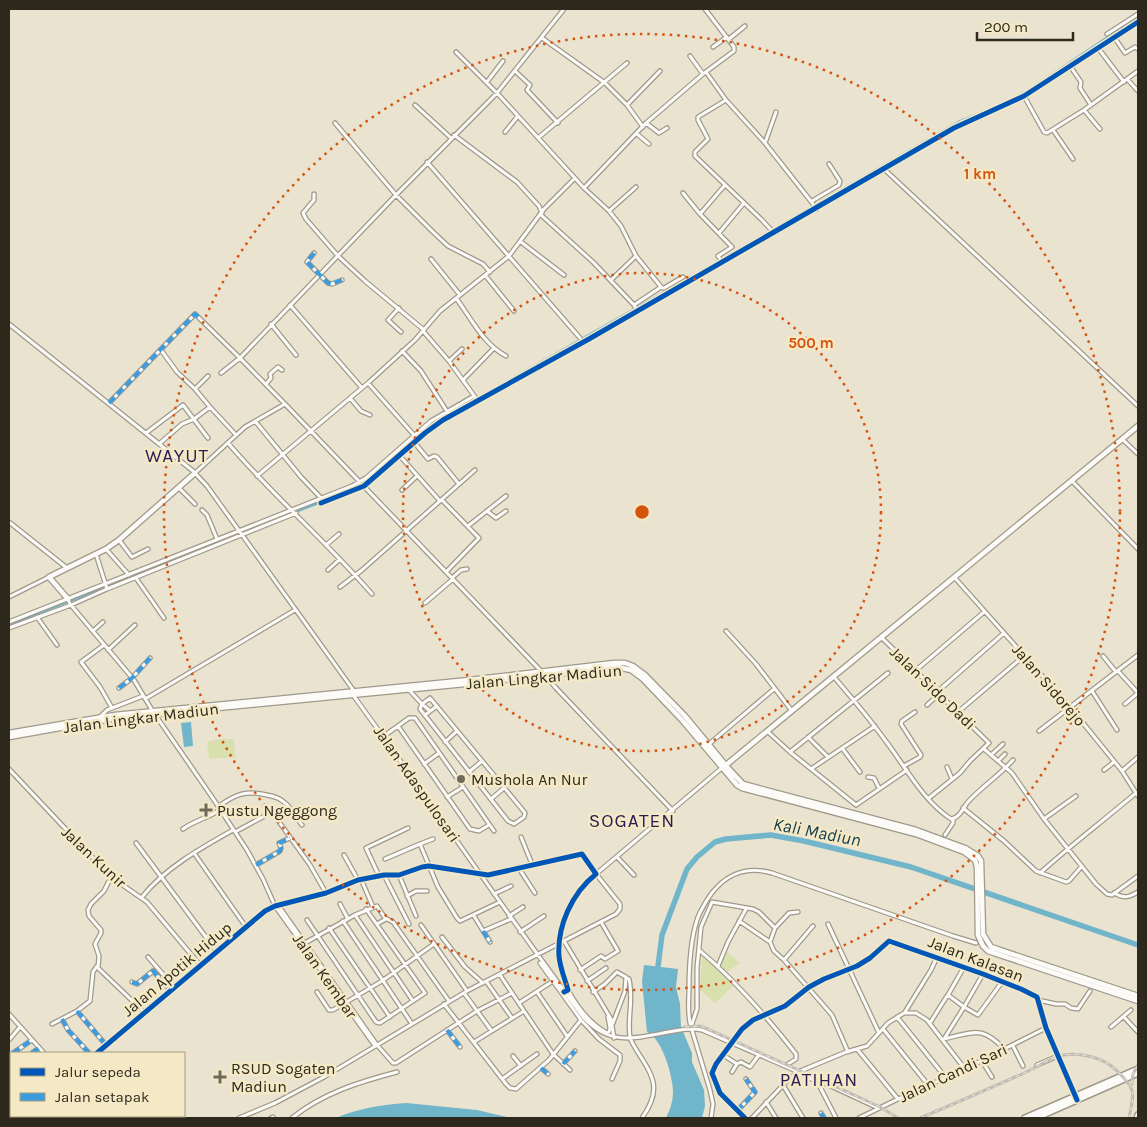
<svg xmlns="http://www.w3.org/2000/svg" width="1147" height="1127" font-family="Karla,sans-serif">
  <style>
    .green { fill: #d8e0ae }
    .water { fill: #71b5cb }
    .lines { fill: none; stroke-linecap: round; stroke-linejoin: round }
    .canal { stroke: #71b5cb; stroke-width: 3 }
    .river { stroke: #71b5cb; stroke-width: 5.5 }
    .minor-casing { stroke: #9e998a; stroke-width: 5.5 }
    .major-casing { stroke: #9e998a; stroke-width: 7 }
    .highway-casing { stroke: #9e998a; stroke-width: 8 }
    .minor { stroke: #fcfbf8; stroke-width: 3 }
    .major { stroke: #fcfbf8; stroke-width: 4.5 }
    .highway { stroke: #fcfbf8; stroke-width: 5 }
    .rail-casing { stroke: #bebcb7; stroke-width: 3 }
    .rail { stroke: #f4e8c5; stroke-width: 1; stroke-dasharray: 4; stroke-linecap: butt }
    .quiet { stroke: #3d9cdf; stroke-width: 4; stroke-dasharray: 8 4; stroke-linecap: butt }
    .cycleway-casing { stroke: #f4e8c5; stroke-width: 8 }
    .cycleway { stroke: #0057b8; stroke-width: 5 }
    .ring { fill: none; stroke: #d5540e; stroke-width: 2.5; stroke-dasharray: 2.5 5 }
    .poi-dot { fill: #6f6a5b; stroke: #f4e8c5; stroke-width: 2 }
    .labels { text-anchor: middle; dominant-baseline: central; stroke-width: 5; stroke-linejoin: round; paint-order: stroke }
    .street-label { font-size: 16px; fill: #2d291c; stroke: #f4e8c5 }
    .poi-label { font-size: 16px; fill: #2d291c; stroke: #f4e8c5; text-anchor: start }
    .water-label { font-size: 18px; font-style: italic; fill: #103c4d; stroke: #f4e8c5 }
    .quarter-label { font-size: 19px; letter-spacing: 1px; fill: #291d57; stroke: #f4e8c5 }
    .centre { fill: #d5540e; stroke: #f4e8c5; stroke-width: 2.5 }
    .ring-label { font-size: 15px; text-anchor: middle; font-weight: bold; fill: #d5540e; stroke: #f4e8c5; stroke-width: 5; stroke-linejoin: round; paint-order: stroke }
  </style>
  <rect width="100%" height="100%" fill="#eae3d0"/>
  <!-- green -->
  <path class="green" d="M220 739H234L235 757 209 759 207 742Z
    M727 952 740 963 726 973 720 966Z
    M702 954 714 963 734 985 715 1003 700 990Z"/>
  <!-- water -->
  <path class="water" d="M191 722 193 746 184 747 181 723Z
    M644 965 678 969 676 987 680 1004 681 1027 692 1053V1062L704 1090 705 1106 702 1118H666C670 1110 673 1101 673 1092 673 1076 662 1038 647 1032L642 981Z
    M406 1103 477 1110 511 1118H336C359 1108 381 1105 406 1103Z"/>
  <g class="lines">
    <!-- canal -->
    <path class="canal" d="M1009 101 1028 91 1138 17
      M357 488C384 469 406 444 433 424L716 263 959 122 999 106
      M294 512 323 501
      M38 613 260 526
      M9 625 38 613"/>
    <!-- river -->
    <path class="river" d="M657 974 662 935 687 869 697 857 715 842 726 839 771 835 804 841 911 867 1138 945"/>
    <!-- minor casing -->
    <g class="minor-casing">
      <path id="minor" d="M1107 34 1138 14
        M1114 37 1125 53 1135 47 1138 49
        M542 38 605 83 627 105 643 127
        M729 39 745 26
        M713 47 727 37
        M1098 48 1124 82
        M456 52 497 93 584 188 646 123 703 74 734 51V47L705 9
        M690 56 703 74
        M1070 66 1081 82 1080 88 1091 105
        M515 71 530 85 527 90 558 123
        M706 72 726 100 765 143 817 209
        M1127 79 1138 91
        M487 82 503 61
        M1024 96 1044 132 1047 133 1084 110 1138 71
        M726 100 698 117V120L708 139 695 152V156L762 220 774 233
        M415 105 451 138
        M627 105 660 71
        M1084 110 1100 129
        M335 123 396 195 433 232 448 246 483 264 490 272
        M646 123 659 133 667 128
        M1053 130 1073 159
        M505 132 518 116
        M637 134 649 144
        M454 135 517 182 539 206 542 213
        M538 138 627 63
        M765 143 776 112
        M427 162 580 338
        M884 169 1138 406
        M584 188 609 211 621 226 636 256 662 288H664L683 277
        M683 193 700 214 732 247 718 256 723 263
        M314 194V200L303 213 306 219 338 256 365 281 424 330
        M812 201 839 185 840 181 829 164
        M609 211 636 187
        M700 214 725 185
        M541 215 593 262 634 305 637 311
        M719 233 744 203
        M521 242 564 275
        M314 253 307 262 328 283 332 284 342 280
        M431 259 460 295
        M485 275 514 311
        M611 280 636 256
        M456 298C471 318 483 344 506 356
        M290 305 362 388
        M634 305 661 287
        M399 308 388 320 401 332
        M9 324 193 471 207 486 354 691
        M271 324 296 355
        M423 331 449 361 475 397
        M161 350 177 372 195 389 210 407 236 435
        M402 351 421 371 450 416
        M449 361 462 349
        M464 379 494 348
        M368 383 414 435
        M266 384 271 378 270 374 278 367 282 370
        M195 389 208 376
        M350 398 361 411 370 415
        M109 403 195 314 240 358 221 373
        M285 404 240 358 396 195 497 93 564 9
        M255 421 301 477 321 498
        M146 433 183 405 208 438
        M1122 439 1138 454
        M414 442 428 459 434 456 437 457 459 484
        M228 443C273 496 326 541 372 594
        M159 444 182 424 194 419 210 407
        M399 455 440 501
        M195 473 245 427 285 404 541 671
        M257 476 368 383 415 340 440 311 509 256 544 209 574 179
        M1072 481 1138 549
        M179 488 195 504
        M402 490 417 476
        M442 500 479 538 446 572
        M321 503 364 486 425 433 443 420 589 339 954 128 1024 96 1138 22
        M202 510 207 515 217 539
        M487 511 496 518 506 511
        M9 522 67 568
        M468 526 506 496
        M119 540 132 557 148 549
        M326 545 339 534
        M106 549 129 575
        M96 554 107 589
        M328 570 340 559
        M136 578 164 618
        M452 578 461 570 467 569
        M955 578 1070 707 1122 771 1138 796
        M340 587 362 570 475 470
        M9 597 49 577
        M68 599 70 604 134 680 152 710 212 797 247 850 263 879 275 906 375 1046
        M425 603 453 579
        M37 617 57 645
        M9 622 352 486 366 478 431 421 474 396
        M9 628 71 605 107 589 296 513
        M93 631 103 622
        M726 631 756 664 792 711
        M882 638 989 743 970 761 960 773 929 798
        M104 645 81 662 100 687 112 708
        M108 650 135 625
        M1103 656 1116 672
        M915 671 984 612
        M1118 671 1138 693
        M547 675 548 679 556 688 673 811
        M834 677C852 698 869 718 885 740 905 766 923 801 951 819 959 818 963 809 967 803 981 787 999 776 1013 760
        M119 688 132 678 150 658
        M409 690 422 704 430 698 521 808 525 813 524 817 514 824 508 821 420 709 421 706 422 704 430 711
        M1092 691 1117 730
        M937 692 1004 633
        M353 695C431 802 505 912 584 1018 612 1048 639 1037 674 1031 684 1029 692 1028 702 1030L801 1073 818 1083 836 1118
        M145 699 295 610
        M1125 704 1138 693
        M927 705 939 694
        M958 712 1024 656
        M425 715 437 706
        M100 717 107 710 143 696
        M409 718H415L494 831
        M398 726 470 829 479 831 489 825
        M767 731 790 752 856 805
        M1039 731 1138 655
        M384 736 409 718
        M808 737 828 757
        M445 742 457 731
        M709 744 774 689
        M842 748 860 772
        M984 749 1012 773 1044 819 1096 884 1107 894 1112 895 1138 876
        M790 752 888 673
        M991 755 1003 744
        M998 761 1005 754
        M424 764 439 753
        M904 766 920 757 921 755 901 724 902 721 915 712
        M947 767 952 779
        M9 769 111 877 147 902 200 965
        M811 769 875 726
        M1104 770 1114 762
        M1122 771 1138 757
        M469 772 482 761
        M868 777 874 778 879 788
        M447 797 463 787
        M491 799 504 788
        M856 805 907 770
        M219 806C236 794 246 790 267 795 273 796 280 798 285 803 292 808 296 818 302 825
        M963 808 1004 841 1036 871 1066 882 1069 881 1082 866
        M1044 819 1076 796
        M183 829C195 820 209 818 221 809
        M235 832 272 812 310 865 326 893
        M945 835 953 823V819
        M521 837 532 864
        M136 843 217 952
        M420 844 433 839
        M194 853 246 927
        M344 855 358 880
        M617 857 634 875
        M385 859 420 844 438 887 457 918 460 921 500 902
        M256 865 280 851 281 848 279 843 290 838
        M518 867 535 893
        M1040 873C1071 845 1104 820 1136 793
        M384 875 409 924
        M399 875 416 916
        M379 876 366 848 408 828
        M111 877 104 891 91 904 88 910 89 916 101 930V933L95 944 99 956 98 968 144 1012
        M361 879 373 907
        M1114 893C1125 899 1129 897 1138 892
        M494 894 511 886
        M407 896 416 891H427
        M142 897C165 868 201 848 233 830
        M340 904 348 919
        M278 905 377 1045 393 1063H396L477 1011 512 993
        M355 915 413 1001
        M474 916 490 942
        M509 916 523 907
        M307 920 376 1022 380 1023 425 993 366 909
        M343 921 412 1024
        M739 921 770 942
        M377 924 386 919
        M828 924 879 1033
        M421 925 467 991
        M329 928 390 1017
        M775 928 789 913 798 912
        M483 931 511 919
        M520 932 544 916
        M442 937 465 967 483 983
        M564 941 611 1019 614 1038
        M770 942 774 951 784 960 832 1015 848 1052
        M305 943 355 915 377 906 385 918 393 922 449 1001
        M699 950C735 980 767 1017 796 1054V1059L785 1066
        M148 957 174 987
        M784 960 813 926
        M540 963 581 1020 599 1039 620 1055V1061L612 1079
        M718 966 728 942 746 909
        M580 970 601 956 605 959 618 951 601 922
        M983 974 964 1007 978 1015 1002 982
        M486 981 512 1018
        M587 981 606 968
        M132 982 137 984 153 971 170 990
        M568 990C577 1007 589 1023 607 1033L609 1032 610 1028 608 1017
        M317 992 329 1010H333L382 981 434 944
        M537 992 567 1036
        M593 992 605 984 617 972 629 979C634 1001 627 1017 630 1037 631 1042 635 1047 637 1051 654 1077 662 1090 642 1118
        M464 993 491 1030
        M1038 1000 1056 1004H1065L1071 1008 1078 1009 1090 991
        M519 1003 553 981
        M444 1004 506 1084 510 1088 516 1089 549 1060 581 1020
        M77 1011 106 1045
        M524 1011 553 1054 570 1070
        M905 1012 931 970 937 957
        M9 1014 44 1053
        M897 1017 946 1078
        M1124 1017 1138 1032
        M62 1019 68 1030 89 1053
        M613 1023 625 991 626 977
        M930 1023 947 996
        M52 1024 77 1011 90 1001 93 972 97 966
        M691 1027C687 1014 689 1002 689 989 689 967 690 942 697 920 699 913 703 907 707 900 722 876 744 865 772 873L953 936 976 943
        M1111 1027 1131 1010
        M883 1029 929 1086
        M447 1030 460 1047
        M943 1039C973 1033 981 1024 1005 1050
        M944 1039 964 1007 948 995 964 967
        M9 1040 20 1027
        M474 1042 524 1011 500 975
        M1013 1046 1023 1066
        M857 1049 898 1099
        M13 1053 32 1040
        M32 1053 39 1048
        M97 1053 265 911 275 906 326 893 358 880 384 875H399L422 867 429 866 488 875 582 854 596 874C572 893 557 926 559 956 560 968 565 979 568 990L564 992
        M723 1055 737 1064 732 1072
        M513 1056 521 1066
        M9 1058 11 1055
        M982 1061 992 1077
        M563 1064 575 1051
        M737 1064 741 1062 750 1067 758 1056
        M1037 1065 1058 1056
        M541 1068 548 1074
        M801 1073H803L878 1108
        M502 1079 537 1054
        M783 1085 803 1118
        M766 1102 776 1118
        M737 1111 755 1092 746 1079
        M821 1113 824 1118
        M108 1116 111 1118
        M9 1117 11 1118
        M25 1118 28 1116
        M74 1118 76 1116
        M95 1118 97 1116
        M239 1118 275 1103 324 1077 467 991 616 914 620 909V904L596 874 723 767
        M271 1118 273 1117
        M292 1118C323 1093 359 1082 397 1072
        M711 1118 713 1104 710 1090 691 1027 697 1009V968L701 927 712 902 753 909 759 912 775 928 770 942
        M745 1118 720 1093 712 1073 716 1064 742 1029 753 1020 785 1006 809 987 824 979 857 966 870 958 889 941 983 974 1021 989 1037 997 1046 1028 1075 1098
        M752 1118 786 1082 798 1072 846 1052 867 1046 888 1023 904 1013H916L927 1020 965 1069
        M859 1118 898 1099 965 1069 1046 1028"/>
    </g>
    <!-- major casing -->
    <g class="major-casing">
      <path id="major" d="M68 599 49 577 106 549 119 540 195 473
        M9 733 115 715 469 680 614 663H625L633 666 645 675 685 716 728 768 743 784 916 830 965 848 978 856 981 861 983 934 991 947 1138 996
        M9 737 116 718 475 683 617 667 631 670 643 679 682 720 737 785 742 788 916 834 964 852 975 860 977 867 978 935 983 946 988 951 1138 1001
        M726 765 1138 426"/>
    </g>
    <!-- highway casing -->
    <g class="highway-casing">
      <path id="highway" d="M1025 1118 1138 1069
        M1036 1118 1138 1073
        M1137 1118 1138 1115"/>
    </g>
    <!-- minor -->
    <use href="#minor" class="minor"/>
    <!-- major -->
    <use href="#major" class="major"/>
    <!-- highway -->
    <use href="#highway" class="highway"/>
    <!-- rail casing -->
    <g class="rail-casing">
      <path id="rail" d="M685 1027 701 1026 880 1107 898 1118
        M1132 1084 1133 1074 1138 1065
        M920 1118C954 1104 988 1089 1022 1074 1036 1068 1049 1058 1064 1055 1081 1052 1105 1058 1117 1071 1137 1090 1134 1093 1129 1118"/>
    </g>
    <!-- rail -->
    <use href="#rail" class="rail"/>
    <!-- quiet -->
    <path class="quiet" d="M314 253 307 262 328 283 332 284 342 280
      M109 403 195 314 199 317
      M119 688 132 678 150 658
      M256 865 280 851 281 848 279 843 290 838
      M483 931 490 942
      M132 982 137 984 153 971 170 990
      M77 1011 106 1045
      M62 1019 68 1030 89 1053
      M447 1030 460 1047
      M13 1053 32 1040
      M32 1053 39 1048
      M563 1064 575 1051
      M541 1068 548 1074
      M737 1111 755 1092 746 1079
      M821 1113 824 1118"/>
    <!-- cycleway casing -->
    <g class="cycleway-casing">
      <path id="cycleway" d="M321 503 364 486 425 433 443 420 589 339 954 128 1024 96 1138 22
        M97 1053 265 911 275 906 326 893 358 880 384 875H399L422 867 429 866 488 875 582 854 596 874C572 893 557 926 559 956 560 968 565 979 568 990L564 992
        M745 1118 720 1093 712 1073 716 1064 742 1029 753 1020 785 1006 809 987 824 979 857 966 870 958 889 941 983 974 1021 989 1037 997 1046 1028 1077 1100"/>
    </g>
    <!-- cycleway -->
    <use href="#cycleway" class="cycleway"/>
  </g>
  <!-- distance rings -->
  <g class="ring">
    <circle cx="642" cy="512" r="239"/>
    <circle cx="642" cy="512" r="478"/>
  </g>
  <!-- markers -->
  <g class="poi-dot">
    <circle cx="461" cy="779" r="5"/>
    <path d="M203.5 802.5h5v5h5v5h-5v5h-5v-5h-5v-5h5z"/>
    <path d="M217.5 1069.5h5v5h5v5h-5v5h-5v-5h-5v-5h5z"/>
  </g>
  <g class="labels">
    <!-- street labels -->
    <g class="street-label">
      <text transform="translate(544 677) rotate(-5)">Jalan Lingkar Madiun</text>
      <text transform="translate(1049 685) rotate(49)">Jalan Sidorejo</text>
      <text transform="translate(933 688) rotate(44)">Jalan Sido Dadi</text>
      <text transform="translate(141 718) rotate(-7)">Jalan Lingkar Madiun</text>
      <text transform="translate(417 784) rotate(55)">Jalan Adaspulosari</text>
      <text transform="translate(94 857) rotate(43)">Jalan Kunir</text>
      <text transform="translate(976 959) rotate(21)">Jalan Kalasan</text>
      <text transform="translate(177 969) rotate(-40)">Jalan Apotik Hidup</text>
      <text transform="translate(325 976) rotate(55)">Jalan Kembar</text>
      <text transform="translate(953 1073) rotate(-25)">Jalan Candi Sari</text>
    </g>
    <!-- poi labels -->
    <g class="poi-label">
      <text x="471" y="779">Mushola An Nur</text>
      <text x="217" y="810">Pustu Ngeggong</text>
      <text x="231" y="1068">RSUD Sogaten<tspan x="231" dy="18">Madiun</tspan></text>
    </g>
    <!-- water labels -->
    <g class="water-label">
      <text transform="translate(817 832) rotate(11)">Kali Madiun</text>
    </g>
    <!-- quarter labels -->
    <g class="quarter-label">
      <text x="177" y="456">WAYUT</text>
      <text x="632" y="821">SOGATEN</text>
      <text x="819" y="1080">PATIHAN</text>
    </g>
  </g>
  <circle cx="642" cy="512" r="8" class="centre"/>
  <g class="ring-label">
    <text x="980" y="179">1 km</text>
    <text x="811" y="348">500 m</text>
  </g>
  <!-- border -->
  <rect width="1147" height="1127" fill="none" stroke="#2d291c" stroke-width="20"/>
  <!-- legend -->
  <rect x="10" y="1052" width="175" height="65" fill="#f4e8c5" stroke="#a49c81"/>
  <rect x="20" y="1068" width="25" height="8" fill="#0057b8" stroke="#a49c81"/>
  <text x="55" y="1077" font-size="15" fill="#2d291c">Jalur sepeda</text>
  <rect x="20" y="1093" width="25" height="8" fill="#3d9cdf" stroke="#a49c81"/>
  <text x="55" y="1102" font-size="15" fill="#2d291c">Jalan setapak</text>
  <!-- scale -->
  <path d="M977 32v8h96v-8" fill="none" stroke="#2d291c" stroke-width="2.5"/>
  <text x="984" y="32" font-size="15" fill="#2d291c" stroke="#f4e8c5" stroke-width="4" paint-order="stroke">200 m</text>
</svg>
